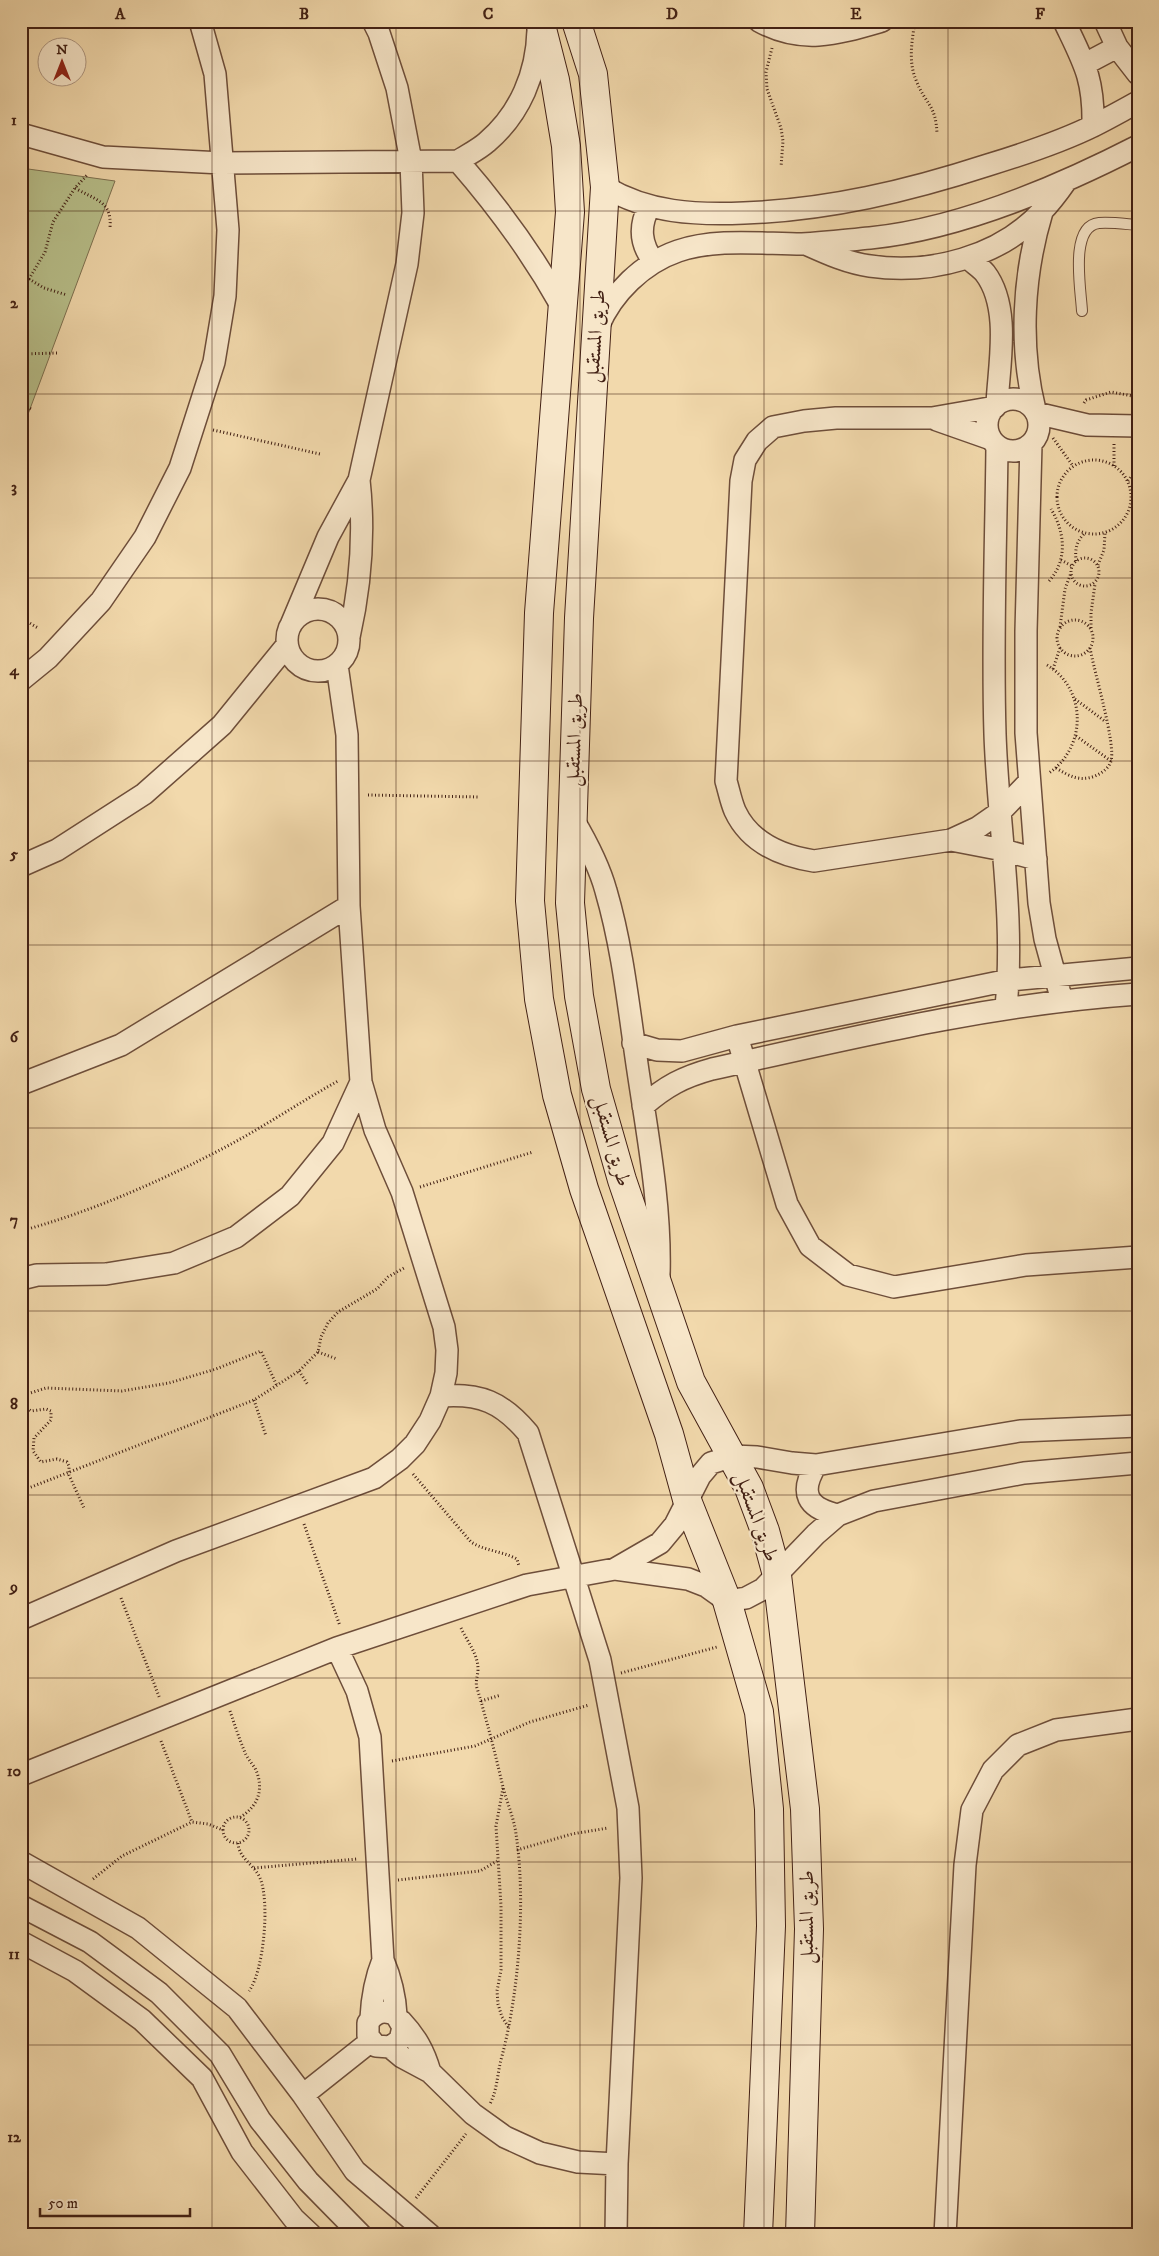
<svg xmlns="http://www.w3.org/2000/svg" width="1159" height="2256" font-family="'IM FELL DW Pica',Amiri,serif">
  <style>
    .green { fill: #b8c08b; stroke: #7d7050 }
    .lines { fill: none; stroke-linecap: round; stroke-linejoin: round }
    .service-casing { stroke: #6e4e3a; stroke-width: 12 }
    .minor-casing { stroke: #6e4e3a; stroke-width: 24 }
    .secondary-casing { stroke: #422014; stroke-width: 30 }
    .path { stroke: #422014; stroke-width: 3; stroke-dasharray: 1 2.5; stroke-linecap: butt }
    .service { stroke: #f7e6c9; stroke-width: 10 }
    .minor { stroke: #f7e6c9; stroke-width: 21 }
    .secondary { stroke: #f7e6c9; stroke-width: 28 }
    .grid { fill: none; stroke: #422014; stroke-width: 1; stroke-opacity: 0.55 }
    .labels { text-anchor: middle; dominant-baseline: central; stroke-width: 4.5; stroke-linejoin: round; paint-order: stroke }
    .street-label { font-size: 20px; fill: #422014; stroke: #f7e6c9 }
    .neatline { fill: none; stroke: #422014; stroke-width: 2 }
    .grid-label { font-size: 16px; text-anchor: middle; font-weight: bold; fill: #422014 }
  </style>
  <rect width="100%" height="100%" fill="#f2d9ac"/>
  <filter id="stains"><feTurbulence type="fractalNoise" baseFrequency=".004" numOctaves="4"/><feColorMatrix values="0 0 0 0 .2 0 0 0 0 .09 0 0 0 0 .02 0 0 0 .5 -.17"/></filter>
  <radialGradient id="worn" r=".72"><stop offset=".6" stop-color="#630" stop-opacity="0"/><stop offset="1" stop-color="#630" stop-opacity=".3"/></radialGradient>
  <!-- green -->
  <path class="green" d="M21 168 115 181 21 433Z"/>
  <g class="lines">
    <!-- service casing -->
    <g class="service-casing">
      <path id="service" d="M1082 311C1081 290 1069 226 1099 223 1111 222 1125 224 1138 225"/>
    </g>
    <!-- minor casing -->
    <g class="minor-casing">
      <path id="minor" d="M759 21C802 45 837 34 882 21
        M1064 21C1084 63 1094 78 1093 126
        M1105 21 1117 47 1138 74
        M1085 64 1117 47
        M21 134 103 157 222 163 458 161C467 155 478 150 487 142 520 114 537 73 538 30
        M458 161C499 208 532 253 562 307
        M605 187C649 213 695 215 744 213 828 210 908 191 988 165 1024 154 1061 142 1095 125 1109 118 1123 110 1138 102
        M649 207C639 226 640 244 654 262
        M808 245C828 254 848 263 870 266 930 275 1000 257 1042 211 1051 202 1059 191 1066 181
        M968 258C973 263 980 267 985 273 1011 307 999 364 997 404
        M598 327C612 293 643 263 678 251 716 238 762 244 802 244 825 243 848 240 870 238 960 229 1058 187 1138 146
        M987 425a26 26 0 1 1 52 0a26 26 0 1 1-52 0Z
        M995 407 932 418H836L804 421 773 427 757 441 745 460 741 481 726 781C729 791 731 802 735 811 750 843 781 856 814 861L951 840 977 828 1000 812 1029 782
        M1035 410C1019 346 1023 275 1042 212
        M1036 413 1087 425 1138 426
        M937 420 991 439
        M1031 444 1026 631V733L1039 903 1045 939 1062 1001
        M997 446C996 542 992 638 995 734 998 825 1015 916 1006 1007
        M287 640a31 31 0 1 1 62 0a31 31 0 1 1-62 0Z
        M291 625 328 537 359 480 407 264 413 213 411 161 397 88 379 33 373 21
        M349 637C361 584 365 534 359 480
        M21 680 48 658 101 601 145 537 180 468 214 362 225 296 228 230 215 74 200 21
        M573 819C586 841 599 865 606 891 623 949 629 1011 638 1071 648 1138 661 1206 659 1275
        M951 840 1003 850 1036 859
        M21 866 57 850 144 794 222 725 287 645
        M737 1036 787 1204 810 1246 848 1275 894 1287 1026 1265 1138 1257
        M633 1043 657 1050 682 1051 737 1036 1009 980 1138 968
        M21 1084 121 1045 349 906
        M643 1106C666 1086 683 1077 712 1069 855 1037 991 1004 1138 994
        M21 1279 37 1275 106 1274 174 1263 236 1237 290 1196 333 1143 361 1082
        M441 1396C480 1393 502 1402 528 1433L600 1660 628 1808 631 1878 617 2164 616 2235
        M816 1465C799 1493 807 1508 838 1515
        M615 1569 660 1543 675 1525 700 1476 711 1463 733 1456 757 1457 792 1463 816 1465 1020 1431 1138 1426
        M21 1619 176 1551 374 1478 400 1459 415 1444 430 1421 441 1396 446 1373 447 1350 444 1327 402 1192 375 1130 361 1082 349 906 347 735 337 665
        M337 1648 357 1691 370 1737 383 1960C391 1979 395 1995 396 2015
        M21 1775 337 1648 527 1585 615 1569 688 1579 706 1586 727 1601 746 1598 763 1589 816 1534 838 1515 874 1501 1024 1473 1138 1463
        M21 1862 138 1928 237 2008 303 2095 355 2171 430 2235
        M21 1906 90 1942 159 1993 220 2054 260 2120 308 2181 361 2235
        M21 1942 75 1971 142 2020 202 2078 242 2152 294 2219 311 2235
        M371 2018C372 1997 375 1980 383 1960
        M401 2021C416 2037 424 2051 430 2072
        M390 2047 400 2040 403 2027 396 2015C384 2009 374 2012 368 2023V2036L376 2046 390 2047 402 2057 430 2072 473 2114 505 2137 540 2153 578 2162 617 2164
        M303 2095 371 2041
        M945 2235 965 1865 972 1810 993 1770 1018 1745 1056 1730 1138 1719"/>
    </g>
    <!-- secondary casing -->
    <g class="secondary-casing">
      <path id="secondary" d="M540 21 555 80 566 146 570 212 539 613 530 901 539 999 557 1095 584 1189 669 1434 688 1503 727 1601 759 1712 769 1809 771 1926 758 2235
        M576 21 593 74 605 187 579 618 570 903 579 996 596 1089 622 1180 691 1382 749 1488 765 1531 777 1575 805 1809 809 1929 800 2235"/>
    </g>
    <!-- path -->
    <path class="path" d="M915 21C912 41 908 61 916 80 925 104 936 104 937 134
      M772 48 766 72 767 89 781 128 783 141 781 167
      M75 188C95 200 112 201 110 227
      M29 279 44 288 67 295
      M21 286 29 279 45 252 53 222 75 188 88 174
      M21 354 58 353
      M21 403 31 409
      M1084 403 1086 400 1111 392 1138 397
      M213 430 320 454
      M1053 438 1073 466
      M1114 444V466
      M1057 497a37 37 0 1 1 74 0a37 37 0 1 1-74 0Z
      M1128 481 1138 467
      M1071 572a14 14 0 1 1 28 0a14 14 0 1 1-28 0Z
      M1061 560 1072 566
      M1076 561C1075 550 1076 542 1084 534
      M1098 565 1104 550 1105 533
      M1049 581C1068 560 1065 532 1051 509
      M21 618 38 628
      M1057 638a18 18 0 1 1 36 0a18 18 0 1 1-36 0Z
      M1060 627 1065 589 1071 573
      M1091 628V613L1095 584
      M1047 665C1087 689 1087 747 1049 773
      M1053 669 1060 648
      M1075 699 1106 722
      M1076 736 1111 761
      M1056 768C1069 776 1080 782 1095 776 1102 773 1109 768 1111 761 1116 744 1094 671 1090 648
      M368 795 480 797
      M420 1187 533 1152
      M21 1231C94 1211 166 1179 233 1143 268 1124 302 1101 338 1081
      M318 1352 337 1359
      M299 1371 308 1385
      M21 1396 46 1388 122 1391 169 1383 216 1369 261 1351 277 1386
      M254 1400 266 1436
      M21 1404 31 1411 46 1409 51 1411V1420L34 1438 33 1451 41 1462 57 1459 67 1462 69 1466V1475L84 1508
      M413 1474 471 1542C485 1551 502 1551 517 1559L519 1566
      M21 1491 254 1400 299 1371 318 1352 321 1337 328 1323 338 1312 377 1289 388 1277 404 1268
      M304 1524 340 1626
      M121 1598 160 1699
      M461 1628C467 1641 478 1654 478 1669 478 1676 475 1681 477 1688 487 1721 495 1753 503 1787 507 1803 514 1818 516 1834 526 1900 519 1992 502 2056 497 2073 498 2088 490 2104
      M621 1673 717 1647
      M481 1701 501 1695
      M230 1711C235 1726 240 1741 246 1755 249 1760 252 1764 255 1768 265 1789 258 1807 239 1818
      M161 1741 192 1822
      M392 1761 475 1746 530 1722 589 1705
      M503 1788 496 1826 501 1906V1970L497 1991 498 2004 502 2017 509 2028
      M223 1830a13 13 0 1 1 26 0a13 13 0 1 1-26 0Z
      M238 1843C239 1859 254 1864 260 1878 270 1901 264 1971 249 1991
      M517 1850 572 1834 608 1828
      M254 1868 357 1859
      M93 1879 122 1856 192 1822 208 1824 223 1830
      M398 1880 480 1871 497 1861
      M416 2198 466 2134"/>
    <!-- service -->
    <use href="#service" class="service"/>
    <!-- minor -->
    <use href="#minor" class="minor"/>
    <!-- secondary -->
    <use href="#secondary" class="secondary"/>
  </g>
  <!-- grid -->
  <path class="grid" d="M212 21V2235M396 21V2235M580 21V2235M764 21V2235M948 21V2235M21 211H1138M21 394H1138M21 578H1138M21 761H1138M21 945H1138M21 1128H1138M21 1311H1138M21 1495H1138M21 1678H1138M21 1862H1138M21 2045H1138"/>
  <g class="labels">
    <!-- street labels -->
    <g class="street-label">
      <text transform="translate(596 336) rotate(-86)">طريق المستقبل</text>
      <text transform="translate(575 740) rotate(-88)">طريق المستقبل</text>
      <text transform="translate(611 1141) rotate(74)">طريق المستقبل</text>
      <text transform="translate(756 1517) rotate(70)">طريق المستقبل</text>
      <text transform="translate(807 1917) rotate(-90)">طريق المستقبل</text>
    </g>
  </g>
  <!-- margin -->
  <rect width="1159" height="2256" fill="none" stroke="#f2d9ac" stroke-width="55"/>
  <!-- north arrow -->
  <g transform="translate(62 62)"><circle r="24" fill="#f7e6c9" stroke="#af9781"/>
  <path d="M0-4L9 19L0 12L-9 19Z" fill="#8f2418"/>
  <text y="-8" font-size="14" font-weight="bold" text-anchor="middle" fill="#422014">N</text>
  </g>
  <!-- scale -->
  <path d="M40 2208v8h150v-8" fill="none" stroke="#422014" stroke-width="2.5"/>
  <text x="48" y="2208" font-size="15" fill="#422014" stroke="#f7e6c9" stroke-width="4" paint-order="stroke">50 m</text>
  <rect x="28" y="28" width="1104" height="2200" class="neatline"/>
  <g class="grid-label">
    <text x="120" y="19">A</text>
    <text x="304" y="19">B</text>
    <text x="488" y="19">C</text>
    <text x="672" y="19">D</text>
    <text x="856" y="19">E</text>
    <text x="1040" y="19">F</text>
    <text x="14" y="125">1</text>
    <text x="14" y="308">2</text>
    <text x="14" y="492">3</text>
    <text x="14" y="675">4</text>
    <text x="14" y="859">5</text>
    <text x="14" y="1042">6</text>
    <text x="14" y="1225">7</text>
    <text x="14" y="1409">8</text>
    <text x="14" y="1592">9</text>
    <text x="14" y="1776">10</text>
    <text x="14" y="1959">11</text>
    <text x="14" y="2142">12</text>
  </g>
  <rect width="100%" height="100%" filter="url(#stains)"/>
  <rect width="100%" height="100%" fill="url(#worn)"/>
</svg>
